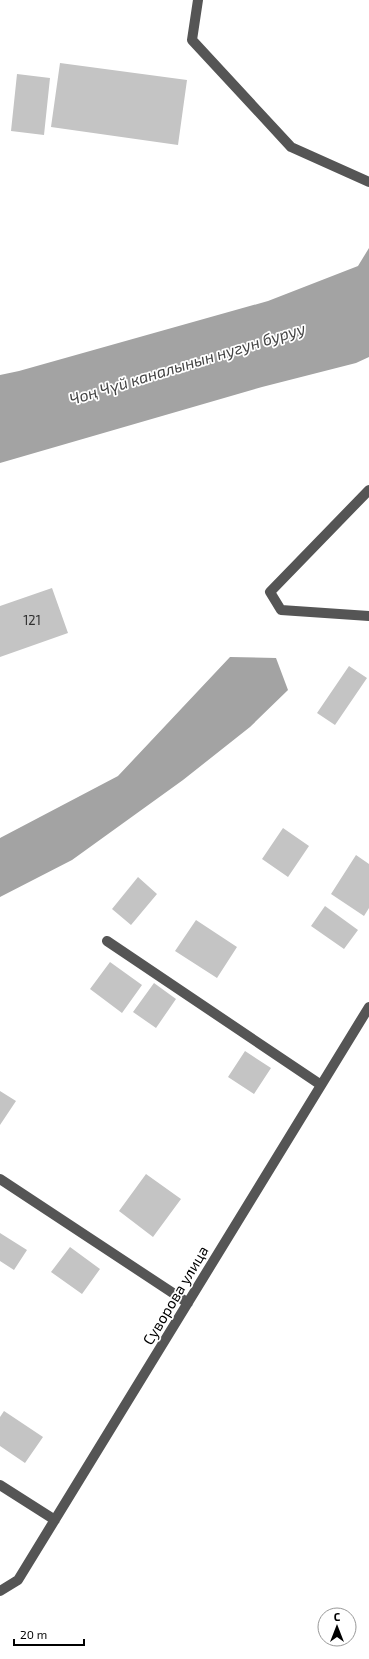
<svg xmlns="http://www.w3.org/2000/svg" width="369" height="1659" font-family="'Exo 2',sans-serif">
  <style>
    .water { fill: #a3a3a3 }
    .building { fill: #c4c4c4 }
    .lines { fill: none; stroke-linecap: round; stroke-linejoin: round }
    .minor { stroke: #555; stroke-width: 10 }
    .labels { text-anchor: middle; dominant-baseline: central; stroke-width: 3.5; stroke-linejoin: round; paint-order: stroke }
    .number-label { font-size: 13px; fill: #313131 }
    .street-label { font-size: 15px; fill: #000; stroke: #fff }
    .water-label { font-size: 16px; font-style: italic; fill: #444; stroke: #fff }
  </style>
  <rect width="100%" height="100%" fill="#fff"/>
  <!-- water -->
  <path class="water" d="M369 248V357L356 363 262 387 0 463V375L19 371 268 301 358 266Z
    M230 657 276 658 288 690 250 727 183 780 72 860 0 897V838L118 776Z"/>
  <!-- building -->
  <path class="building" d="M60 63 187 80 178 145 51 127Z
    M17 74 50 78 44 135 11 131Z
    M52 588 68 633 0 657V606Z
    M349 666 367 678 335 725 317 713Z
    M283 828 309 846 288 877 262 859Z
    M356 855 369 864V908L364 916 331 894Z
    M138 877 157 894 131 925 112 909Z
    M325 906 358 930 344 949 311 926Z
    M196 920 237 947 217 978 175 951Z
    M110 962 142 985 122 1013 90 989Z
    M154 983 176 999 156 1028 133 1012Z
    M245 1051 271 1068 254 1094 228 1077Z
    M0 1091 16 1101 0 1125Z
    M146 1174 181 1199 153 1237 119 1211Z
    M0 1233 27 1250 14 1270 0 1261Z
    M70 1247 100 1269 82 1294 51 1272Z
    M4 1411 43 1437 25 1463 0 1446V1417Z"/>
  <g class="lines">
    <!-- minor -->
    <path class="minor" d="M198 0 192 40 291 147 369 182
      M369 490 270 592 281 610 369 616
      M107 941 321 1085
      M0 1179 188 1303
      M0 1485 55 1520
      M0 1591 18 1580 369 1007"/>
  </g>
  <g class="labels">
    <!-- number labels -->
    <g class="number-label">
      <text x="32" y="620">121</text>
    </g>
    <!-- street labels -->
    <g class="street-label">
      <text transform="translate(175 1295) rotate(-59)">Суворова улица</text>
    </g>
    <!-- water labels -->
    <g class="water-label">
      <text transform="translate(187 363) rotate(-17)">Чоң Чүй каналынын нугун буруу</text>
    </g>
  </g>
  <!-- north arrow -->
  <g transform="translate(337 1627)"><circle r="19" fill="#ffffff" stroke="#999999"/>
  <path d="M0-3L7 15L0 10L-7 15Z" fill="#000000"/>
  <text y="-6" font-size="11" font-weight="bold" text-anchor="middle" fill="#000000">С</text>
  </g>
  <!-- scale -->
  <path d="M14 1639v6h70v-6" fill="none" stroke="#000000" stroke-width="2"/>
  <text x="20" y="1639" font-size="12" fill="#000000" stroke="#ffffff" stroke-width="3" paint-order="stroke">20 m</text>
</svg>
